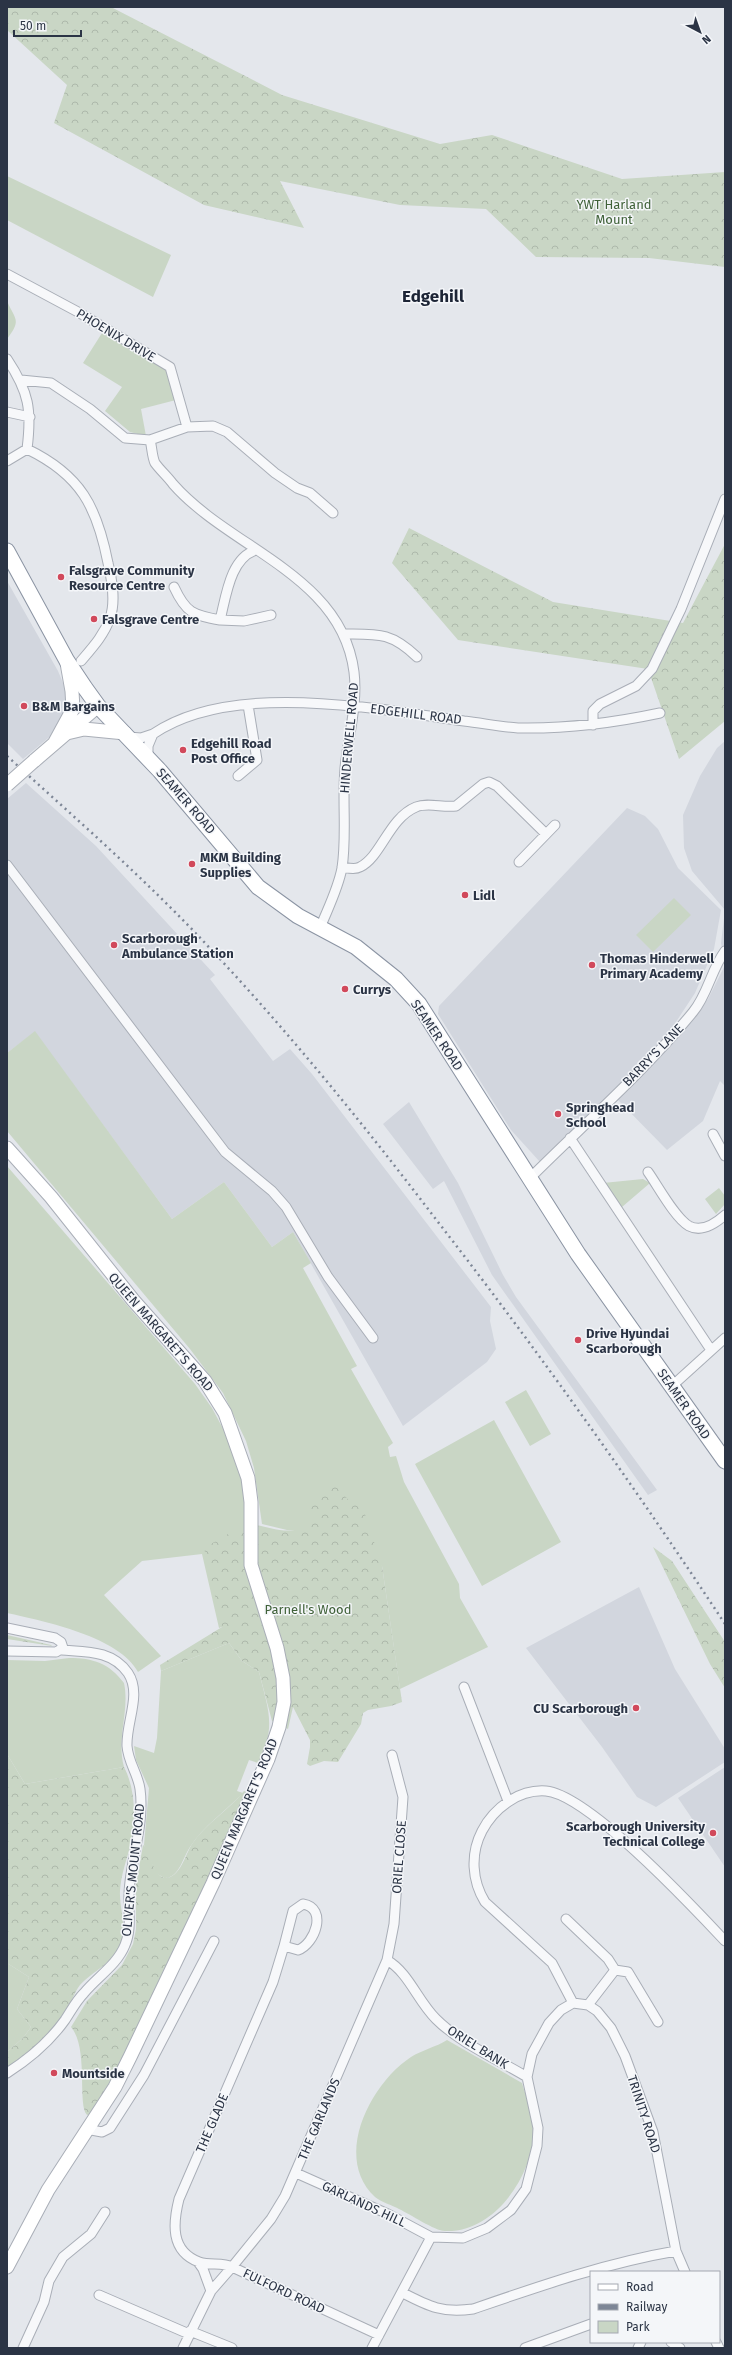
<svg xmlns="http://www.w3.org/2000/svg" width="732" height="2355" font-family="'Fira Sans',sans-serif">
  <style>
    .built { fill: #d2d6de }
    .green { fill: #c9d6c5 }
    .forest { fill: url(#forest-crowns) }
    .lines { fill: none; stroke-linecap: round; stroke-linejoin: round }
    .minor-casing { stroke: #a9aeb7; stroke-width: 11 }
    .secondary-casing { stroke: #a9aeb7; stroke-width: 15 }
    .trunk-casing { stroke: #8b94a3; stroke-width: 17 }
    .minor { stroke: #f7f8fa; stroke-width: 9 }
    .secondary { stroke: #fff; stroke-width: 13 }
    .trunk { stroke: #fff; stroke-width: 15 }
    .rail { stroke: #7d8696; stroke-width: 2.5; stroke-dasharray: 2 4; stroke-linecap: butt }
    .secondary-bridge-casing { stroke: #a9aeb7; stroke-width: 15; stroke-linecap: butt }
    .secondary-bridge { stroke: #fff; stroke-width: 13 }
    .poi-dot { fill: #d1495b; stroke: #f4f6f9; stroke-width: 1.5 }
    .labels { text-anchor: middle; dominant-baseline: central; stroke-width: 3; stroke-linejoin: round; paint-order: stroke }
    .park-label { font-size: 13px; fill: #3f6138; stroke: #f4f6f9 }
    .street-label { font-size: 13px; fill: #2b3445; stroke: #f4f6f9 }
    .poi-label { font-size: 13px; font-weight: bold; fill: #2b3445; stroke: #f4f6f9; text-anchor: start }
    .district-label { font-size: 17px; font-weight: bold; fill: #1d2536; stroke: #f4f6f9 }
  </style>
  <defs>
    <pattern id="forest-crowns" width="20" height="18" patternUnits="userSpaceOnUse"><rect width="20" height="18" fill="#c9d6c5"/><path d="M2 6a3 3 0 1 1 6 0M12 15a3 3 0 1 1 6 0" fill="none" stroke="#adb8ab"/></pattern>
  </defs>
  <rect width="100%" height="100%" fill="#e4e7ec"/>
  <!-- built -->
  <path class="built" d="M7 581 58 671 68 695 66 715 53 734 23 759 7 743Z
    M725 741V1086L720 1081 703 1121 667 1150 617 1099 679 1036 708 999 725 965 721 943 725 910 692 871 684 848 683 815 700 776 717 748Z
    M26 783 96 846 215 975 210 979 273 1061 290 1049 312 1074 491 1307 490 1321 496 1349 487 1362 403 1426 293 1232 272 1247 224 1182 172 1219 35 1032 7 1053V799Z
    M627 808 645 816 658 829 678 868 721 910 714 949 695 993 670 1031 607 1098 540 1162 511 1130 438 1014 439 1006Z
    M409 1102 458 1183 503 1275 516 1297 657 1490 648 1495 492 1275 444 1181 433 1189 383 1124Z
    M639 1587 675 1669 725 1749V1762L656 1807 637 1797 602 1747 526 1648Z
    M725 1767V1867L678 1798Z"/>
  <!-- green -->
  <path class="green" d="M7 176 171 255 153 297 7 220Z
    M7 301C15 320 22 319 7 339Z
    M102 333 167 370 176 400 141 409 146 436 130 432 105 411 122 387 83 363Z
    M674 898 691 915 653 952 636 935Z
    M35 1031 172 1219 224 1182 272 1247 293 1232 311 1263 303 1268 357 1366 351 1369 393 1443 388 1447 390 1457 396 1456 404 1482 459 1584 460 1598 488 1647 400 1689 382 1566 303 1531 287 1530 262 1524 254 1468 246 1441 223 1393 190 1349 7 1131V1053Z
    M7 1166 195 1384 212 1408 228 1438 242 1481 247 1523 222 1627 219 1628 202 1554 142 1561 104 1595 161 1656 138 1672C120 1637 44 1621 7 1613Z
    M643 1179 650 1183 622 1207 603 1183Z
    M719 1188 725 1196V1204L716 1214 705 1199Z
    M526 1390 551 1434 530 1446 505 1402Z
    M494 1420 561 1542 482 1586 415 1464Z
    M229 1643 242 1661 259 1672C268 1709 277 1727 258 1763L249 1760 237 1791 243 1793C225 1812 204 1825 190 1847 183 1857 179 1879 164 1878L156 1873 144 1845 149 1788 136 1760 134 1746 154 1753 157 1738 161 1671Z
    M69 1658C93 1658 109 1663 124 1683 130 1711 116 1738 124 1767L25 1784 7 1754V1660L45 1661Z
    M7 1963 29 1977 17 2009 31 2027 23 2038 7 2052Z
    M447 2040 522 2083C526 2097 534 2114 534 2130 533 2175 495 2233 445 2231 435 2231 410 2214 399 2209 392 2205 381 2202 375 2197 332 2157 371 2083 411 2057 422 2050 436 2047 447 2040Z"/>
  <!-- forest -->
  <path class="forest" d="M7 7H111L282 95 440 144 492 135 622 179 725 172V267L649 258 536 257 486 209 400 205 280 181 304 228 204 205 54 123 67 85 7 30Z
    M409 528 553 602 683 623 725 544V721L679 759 648 669 458 640 392 563Z
    M327 1486 337 1487 351 1503 363 1508 382 1566 402 1702 391 1706 368 1710 363 1713 361 1724 338 1762 324 1761 310 1766 307 1764 310 1747V1740L293 1707 288 1729 272 1721 259 1672 242 1661 229 1643 161 1671 160 1665 222 1627 204 1548 247 1523C265 1525 296 1540 309 1521 310 1503 307 1496 327 1486Z
    M653 1547 672 1561 725 1642V1688L710 1664Z
    M7 1635 51 1645 52 1646 7 1639Z
    M7 1754 25 1784 124 1767C136 1790 136 1821 130 1847 126 1862 121 1875 120 1891 119 1909 128 1927 120 1945 112 1964 93 1971 80 1985 74 1993 71 2003 66 2012 51 2034 29 2053 7 2068V2052L23 2038 31 2027 17 2009 29 1977 7 1963Z
    M244 1791 247 1792 214 1869 120 2066 91 2114 87 2115C77 2105 89 2048 71 2027L87 2001 122 1965 133 1944 136 1929V1885L143 1845C153 1851 149 1871 164 1878 180 1879 185 1855 192 1844 206 1823 228 1811 244 1791Z"/>
  <g class="lines">
    <!-- minor casing -->
    <g class="minor-casing">
      <path id="minor" d="M7 274 78 312 170 367 187 427
        M7 359C29 392 32 410 27 449
        M21 380 51 383 90 409 125 438 150 440 187 427 213 426 227 432 275 473 297 488 310 493 333 513
        M7 412 30 417
        M150 440C152 447 152 457 155 463 160 470 168 477 173 484 230 549 342 575 354 672 358 704 348 737 345 768 342 801 347 836 342 868 338 889 328 908 320 928
        M7 461 27 449C81 475 97 507 108 563 112 580 116 601 110 618 104 635 93 647 81 661
        M256 550C230 558 226 597 220 620L244 621 271 615
        M174 587C186 613 193 615 220 620
        M344 634C378 634 391 632 417 657
        M593 725V711L600 704 636 686 652 669 681 609 725 499
        M153 734C232 680 375 709 464 721 482 723 501 727 518 728 567 729 613 723 660 713
        M129 737 141 738 153 734 148 746V758
        M238 776 257 760 248 705
        M519 862 555 825
        M7 865 225 1152 272 1191 286 1207 328 1277 373 1338
        M342 867C348 868 355 870 360 867 381 857 389 818 416 807 428 802 443 808 456 806L483 784 489 782 497 786 546 834
        M713 1134 725 1156
        M570 1138 711 1350
        M648 1172C658 1186 675 1218 689 1226 702 1233 716 1223 725 1215
        M529 1179C584 1124 644 1072 693 1012 708 994 711 970 725 951
        M672 1386 725 1338
        M7 1628 55 1638 61 1642 63 1648 56 1652 7 1651
        M464 1687 508 1801
        M566 1919 608 1959 615 1970
        M284 1946 293 1911 303 1904C328 1908 315 1944 298 1950L284 1946 273 1982 179 2199C173 2223 170 2251 199 2262 210 2266 222 2262 232 2267L271 2219 285 2196 387 1960 394 1924 403 1797 392 1755
        M387 1960C409 1973 417 2000 436 2019 460 2043 497 2059 527 2077
        M573 2003 552 1963 485 1902C472 1881 470 1854 482 1831 494 1808 519 1789 546 1791 589 1795 693 1907 725 1941
        M573 2003 588 2005 597 2011 611 2028 625 2056 653 2132 676 2251 685 2272
        M588 2005 615 1970 628 1972 658 2022
        M7 2073C29 2059 50 2041 65 2020 71 2011 76 2001 84 1993 97 1977 117 1965 125 1945 132 1929 128 1912 129 1894 130 1860 145 1825 140 1789 138 1774 128 1762 127 1746 126 1722 142 1694 128 1673 112 1650 86 1652 62 1650
        M86 2129 102 2132 110 2128 144 2075 214 1941
        M296 2173 388 2214 431 2237 463 2238 487 2228 511 2210 526 2189 537 2146 538 2128 527 2077 532 2054 549 2023 561 2010 573 2003
        M198 2262 203 2269 211 2291
        M403 2293C430 2307 442 2313 473 2309 540 2286 606 2263 676 2251
        M99 2295 189 2334
        M190 2331 232 2348
        M671 2342 680 2348
        M716 2342 719 2348
        M23 2348 44 2302 49 2281 63 2257 91 2234 105 2212
        M183 2348 211 2291 232 2267 379 2335
        M372 2348 431 2237
        M525 2348 591 2324
        M638 2348 641 2342"/>
    </g>
    <!-- secondary casing -->
    <g class="secondary-casing">
      <path id="secondary" d="M67 733 84 729 125 733
        M55 742 73 709 72 691 67 663
        M34 761 98 706
        M7 1148 51 1197 133 1300 205 1381 225 1413 248 1478 251 1502V1565L277 1648 283 1678 284 1702 279 1727 268 1759 213 1883 130 2057 115 2087 48 2190 7 2267"/>
    </g>
    <!-- trunk casing -->
    <g class="trunk-casing">
      <path id="trunk" d="M7 551 67 661 85 688 98 706 160 771 258 887 298 916 356 947 396 979 419 1004 578 1254 725 1461"/>
    </g>
    <!-- minor -->
    <use href="#minor" class="minor"/>
    <!-- secondary -->
    <use href="#secondary" class="secondary"/>
    <!-- trunk -->
    <use href="#trunk" class="trunk"/>
    <!-- rail -->
    <path class="rail" d="M7 756C74 817 143 877 205 943 288 1031 365 1126 438 1222 539 1352 634 1486 725 1624"/>
    <!-- secondary-bridge casing -->
    <g class="secondary-bridge-casing">
      <path id="secondary-bridge" d="M7 785 34 761"/>
    </g>
    <!-- secondary-bridge -->
    <use href="#secondary-bridge" class="secondary-bridge"/>
  </g>
  <!-- markers -->
  <g class="poi-dot">
    <circle cx="61" cy="577" r="4"/>
    <circle cx="94" cy="619" r="4"/>
    <circle cx="24" cy="706" r="4"/>
    <circle cx="183" cy="750" r="4"/>
    <circle cx="192" cy="864" r="4"/>
    <circle cx="465" cy="895" r="4"/>
    <circle cx="114" cy="945" r="4"/>
    <circle cx="592" cy="965" r="4"/>
    <circle cx="345" cy="989" r="4"/>
    <circle cx="558" cy="1114" r="4"/>
    <circle cx="578" cy="1340" r="4"/>
    <circle cx="636" cy="1708" r="4"/>
    <circle cx="713" cy="1833" r="4"/>
    <circle cx="54" cy="2073" r="4"/>
  </g>
  <g class="labels">
    <!-- park labels -->
    <g class="park-label">
      <text x="614" y="204">YWT Harland<tspan x="614" dy="15">Mount</tspan></text>
      <text x="308" y="1609">Parnell's Wood</text>
    </g>
    <!-- street labels -->
    <g class="street-label">
      <text transform="translate(116 335) rotate(31)">PHOENIX DRIVE</text>
      <text transform="translate(416 714) rotate(7)">EDGEHILL ROAD</text>
      <text transform="translate(349 738) rotate(-85)">HINDERWELL ROAD</text>
      <text transform="translate(186 801) rotate(49)">SEAMER ROAD</text>
      <text transform="translate(437 1035) rotate(56)">SEAMER ROAD</text>
      <text transform="translate(653 1055) rotate(-46)">BARRY'S LANE</text>
      <text transform="translate(161 1332) rotate(49)">QUEEN MARGARET'S ROAD</text>
      <text transform="translate(684 1404) rotate(55)">SEAMER ROAD</text>
      <text transform="translate(244 1809) rotate(-67)">QUEEN MARGARET'S ROAD</text>
      <text transform="translate(399 1857) rotate(-86)">ORIEL CLOSE</text>
      <text transform="translate(133 1870) rotate(-84)">OLIVER'S MOUNT ROAD</text>
      <text transform="translate(478 2047) rotate(32)">ORIEL BANK</text>
      <text transform="translate(644 2114) rotate(72)">TRINITY ROAD</text>
      <text transform="translate(319 2119) rotate(-67)">THE GARLANDS</text>
      <text transform="translate(212 2123) rotate(-67)">THE GLADE</text>
      <text transform="translate(364 2204) rotate(25)">GARLANDS HILL</text>
      <text transform="translate(284 2291) rotate(25)">FULFORD ROAD</text>
    </g>
    <!-- poi labels -->
    <g class="poi-label">
      <text x="69" y="570">Falsgrave Community<tspan x="69" dy="15">Resource Centre</tspan></text>
      <text x="102" y="619">Falsgrave Centre</text>
      <text x="32" y="706">B&amp;M Bargains</text>
      <text x="191" y="743">Edgehill Road<tspan x="191" dy="15">Post Office</tspan></text>
      <text x="200" y="857">MKM Building<tspan x="200" dy="15">Supplies</tspan></text>
      <text x="473" y="895">Lidl</text>
      <text x="122" y="938">Scarborough<tspan x="122" dy="15">Ambulance Station</tspan></text>
      <text x="600" y="958">Thomas Hinderwell<tspan x="600" dy="15">Primary Academy</tspan></text>
      <text x="353" y="989">Currys</text>
      <text x="566" y="1107">Springhead<tspan x="566" dy="15">School</tspan></text>
      <text x="586" y="1333">Drive Hyundai<tspan x="586" dy="15">Scarborough</tspan></text>
      <text x="628" y="1708" text-anchor="end">CU Scarborough</text>
      <text x="705" y="1826" text-anchor="end">Scarborough University<tspan x="705" dy="15">Technical College</tspan></text>
      <text x="62" y="2073">Mountside</text>
    </g>
    <!-- district labels -->
    <g class="district-label">
      <text x="433" y="296">Edgehill</text>
    </g>
  </g>
  <!-- border -->
  <rect width="732" height="2355" fill="none" stroke="#2b3445" stroke-width="16"/>
  <!-- legend -->
  <rect x="590" y="2271" width="130" height="72" fill="#f4f6f9" stroke="#a4a8b1"/>
  <rect x="598" y="2284" width="20" height="6" fill="#ffffff" stroke="#a4a8b1"/>
  <text x="626" y="2291" font-size="12" fill="#2b3445">Road</text>
  <rect x="598" y="2304" width="20" height="6" fill="#7d8696" stroke="#a4a8b1"/>
  <text x="626" y="2311" font-size="12" fill="#2b3445">Railway</text>
  <rect x="598" y="2321" width="20" height="12" fill="#c9d6c5" stroke="#a4a8b1"/>
  <text x="626" y="2331" font-size="12" fill="#2b3445">Park</text>
  <!-- north arrow -->
  <g transform="translate(700 32) rotate(139)" stroke="#f4f6f9" stroke-width="3" paint-order="stroke">
  <path d="M0-3L7 15L0 10L-7 15Z" fill="#2b3445"/>
  <text y="-6" font-size="11" font-weight="bold" text-anchor="middle" fill="#2b3445">N</text>
  </g>
  <!-- scale -->
  <path d="M14 30v6h67v-6" fill="none" stroke="#2b3445" stroke-width="2"/>
  <text x="20" y="30" font-size="12" fill="#2b3445" stroke="#f4f6f9" stroke-width="3" paint-order="stroke">50 m</text>
</svg>
